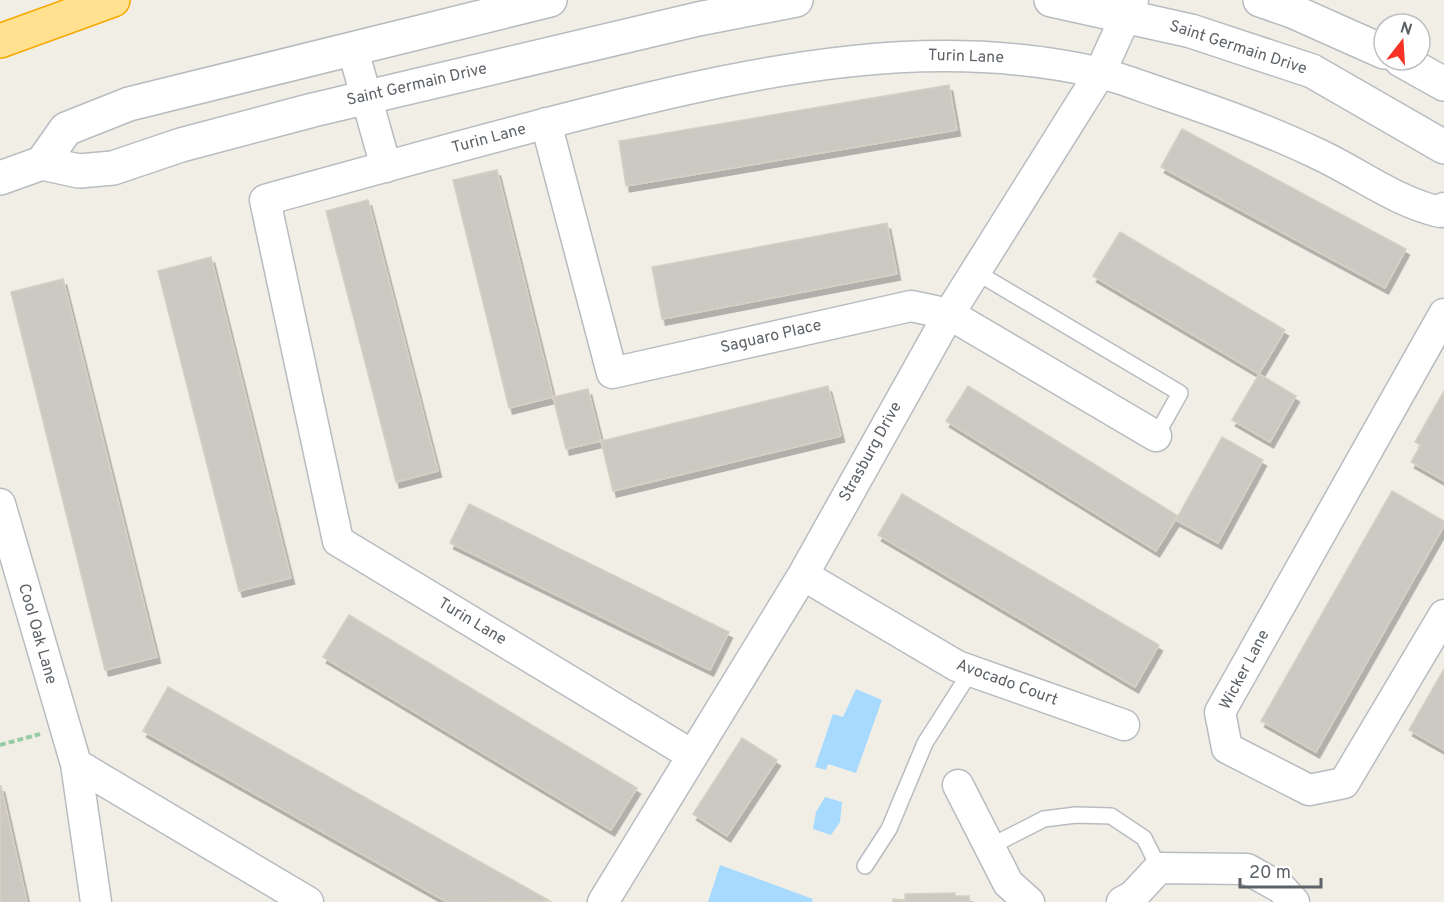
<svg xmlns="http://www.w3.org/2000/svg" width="1444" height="902" font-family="Overpass,sans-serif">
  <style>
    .water { fill: #a8daff }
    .building { fill: #ccc9c3; stroke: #d6d0c3; stroke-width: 1.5; filter: url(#shadow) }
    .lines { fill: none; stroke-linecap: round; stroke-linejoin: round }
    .service-casing { stroke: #b8bcc0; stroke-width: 18 }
    .minor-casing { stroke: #b8bcc0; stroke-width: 33 }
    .tertiary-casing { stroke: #b8bcc0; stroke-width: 36 }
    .motorway-casing { stroke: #f7a700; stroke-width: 36 }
    .path { stroke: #98cca7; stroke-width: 4; stroke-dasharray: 6 3; stroke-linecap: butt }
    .service { stroke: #fff; stroke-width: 15 }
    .minor { stroke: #fff; stroke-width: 30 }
    .tertiary { stroke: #fff; stroke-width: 33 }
    .motorway { stroke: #ffe18f; stroke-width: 33 }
    .labels { text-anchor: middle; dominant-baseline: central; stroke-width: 5; stroke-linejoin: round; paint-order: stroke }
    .street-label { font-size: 16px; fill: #5d6267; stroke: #fff }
  </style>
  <defs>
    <filter id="shadow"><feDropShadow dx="3.5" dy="6" stdDeviation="0" flood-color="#0004"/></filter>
  </defs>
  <rect width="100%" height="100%" fill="#f1eee6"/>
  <!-- water -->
  <path class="water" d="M856 689 882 700 856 773 828 764 826 770 815 767 833 714 843 717Z
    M825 797 842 802 840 822 831 835 813 829 816 812Z
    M720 865 813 899 812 902H708Z"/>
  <!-- building -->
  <path class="building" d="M949 85 957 130 626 186 619 141Z
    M1182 129 1406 249 1385 288 1161 167Z
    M497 170 553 397 509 408 453 180Z
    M368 200 438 471 396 482 326 211Z
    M887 223 897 274 662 319 652 267Z
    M1120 232 1285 330 1259 374 1093 276Z
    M211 257 291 578 239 591 158 271Z
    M63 279 157 657 105 670 11 292Z
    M1259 374 1296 396 1270 442 1232 420Z
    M828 386 841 436 613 491 601 441Z
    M968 386 1178 516 1156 551 946 421Z
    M588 389 601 441 566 449 553 397Z
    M1444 391V481L1411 462 1421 445 1415 442Z
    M1222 437 1263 460 1218 543 1176 520Z
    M1392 491 1444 521V526L1316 752 1261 721Z
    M902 494 1159 645 1135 687 878 535Z
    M469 504 729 632 710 670 450 543Z
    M349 615 637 788 611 830 323 657Z
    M1444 669V750L1409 730Z
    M168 687 550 901 447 902 143 731Z
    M742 738 777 760 727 836 693 814Z
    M0 786H1L27 902H0Z
    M955 893V896H969L970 902H893V899L905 900V894Z"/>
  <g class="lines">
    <!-- service casing -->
    <g class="service-casing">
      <path id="service" d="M976 272 1180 393 1156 436
        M989 847 1044 819 1076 815 1111 816 1144 838 1159 868
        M865 866 889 829 925 743 971 671"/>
    </g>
    <!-- minor casing -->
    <g class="minor-casing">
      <path id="minor" d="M353 50 386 167
        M546 123 612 373 911 306 949 314 1156 436
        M1444 314 1220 712 1227 748 1309 790 1344 783 1444 615
        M0 504 76 764 96 902
        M803 575 957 666 1124 725
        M692 755 338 541 265 200C377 169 490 137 603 109 765 69 933 34 1100 73 1121 78 1143 87 1164 94 1217 112 1268 130 1318 154 1359 173 1396 202 1440 212L1444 208
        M76 764 308 902
        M958 785 1008 883 1029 902
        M603 902 803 575 949 314 1100 73 1133 0
        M1122 902 1133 896 1159 868 1247 869 1281 888 1294 902"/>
    </g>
    <!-- tertiary casing -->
    <g class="tertiary-casing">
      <path id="tertiary" d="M1051 0 1191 31 1312 71 1444 147
        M1260 0 1292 11 1384 52
        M1401 60 1444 84
        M42 163 66 129 129 104 550 0
        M0 178 42 163 79 171 113 168 181 145 313 110 698 19 796 0"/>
    </g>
    <!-- motorway casing -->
    <g class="motorway-casing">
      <path id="motorway" d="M0 41 113 0"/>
    </g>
    <!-- path -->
    <path class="path" d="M0 745 40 734"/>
    <!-- service -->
    <use href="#service" class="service"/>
    <!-- minor -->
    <use href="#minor" class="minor"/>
    <!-- tertiary -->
    <use href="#tertiary" class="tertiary"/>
    <!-- motorway -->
    <use href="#motorway" class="motorway"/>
  </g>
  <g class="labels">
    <!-- street labels -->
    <g class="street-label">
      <text transform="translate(1238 48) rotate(18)">Saint Germain Drive</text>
      <text transform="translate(966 57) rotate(2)">Turin Lane</text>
      <text transform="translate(417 85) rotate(-13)">Saint Germain Drive</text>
      <text transform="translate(489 139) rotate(-15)">Turin Lane</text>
      <text transform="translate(771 337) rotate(-13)">Saguaro Place</text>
      <text transform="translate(871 452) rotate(-61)">Strasburg Drive</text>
      <text transform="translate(472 622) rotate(31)">Turin Lane</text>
      <text transform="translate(37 634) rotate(74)">Cool Oak Lane</text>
      <text transform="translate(1245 670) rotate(-62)">Wicker Lane</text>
      <text transform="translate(1007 683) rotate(20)">Avocado Court</text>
    </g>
  </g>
  <!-- north arrow -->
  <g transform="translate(1402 42) rotate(17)"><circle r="28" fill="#ffffff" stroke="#bec0c2" stroke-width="1.5"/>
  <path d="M0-4.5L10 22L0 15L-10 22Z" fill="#f83325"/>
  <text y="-9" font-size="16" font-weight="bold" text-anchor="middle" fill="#5d6267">N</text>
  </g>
  <!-- scale -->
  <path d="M1240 878v9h81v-9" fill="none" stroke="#5d6267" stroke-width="3"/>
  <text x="1249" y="878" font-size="18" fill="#5d6267" stroke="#ffffff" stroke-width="4.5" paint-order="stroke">20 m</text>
</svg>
